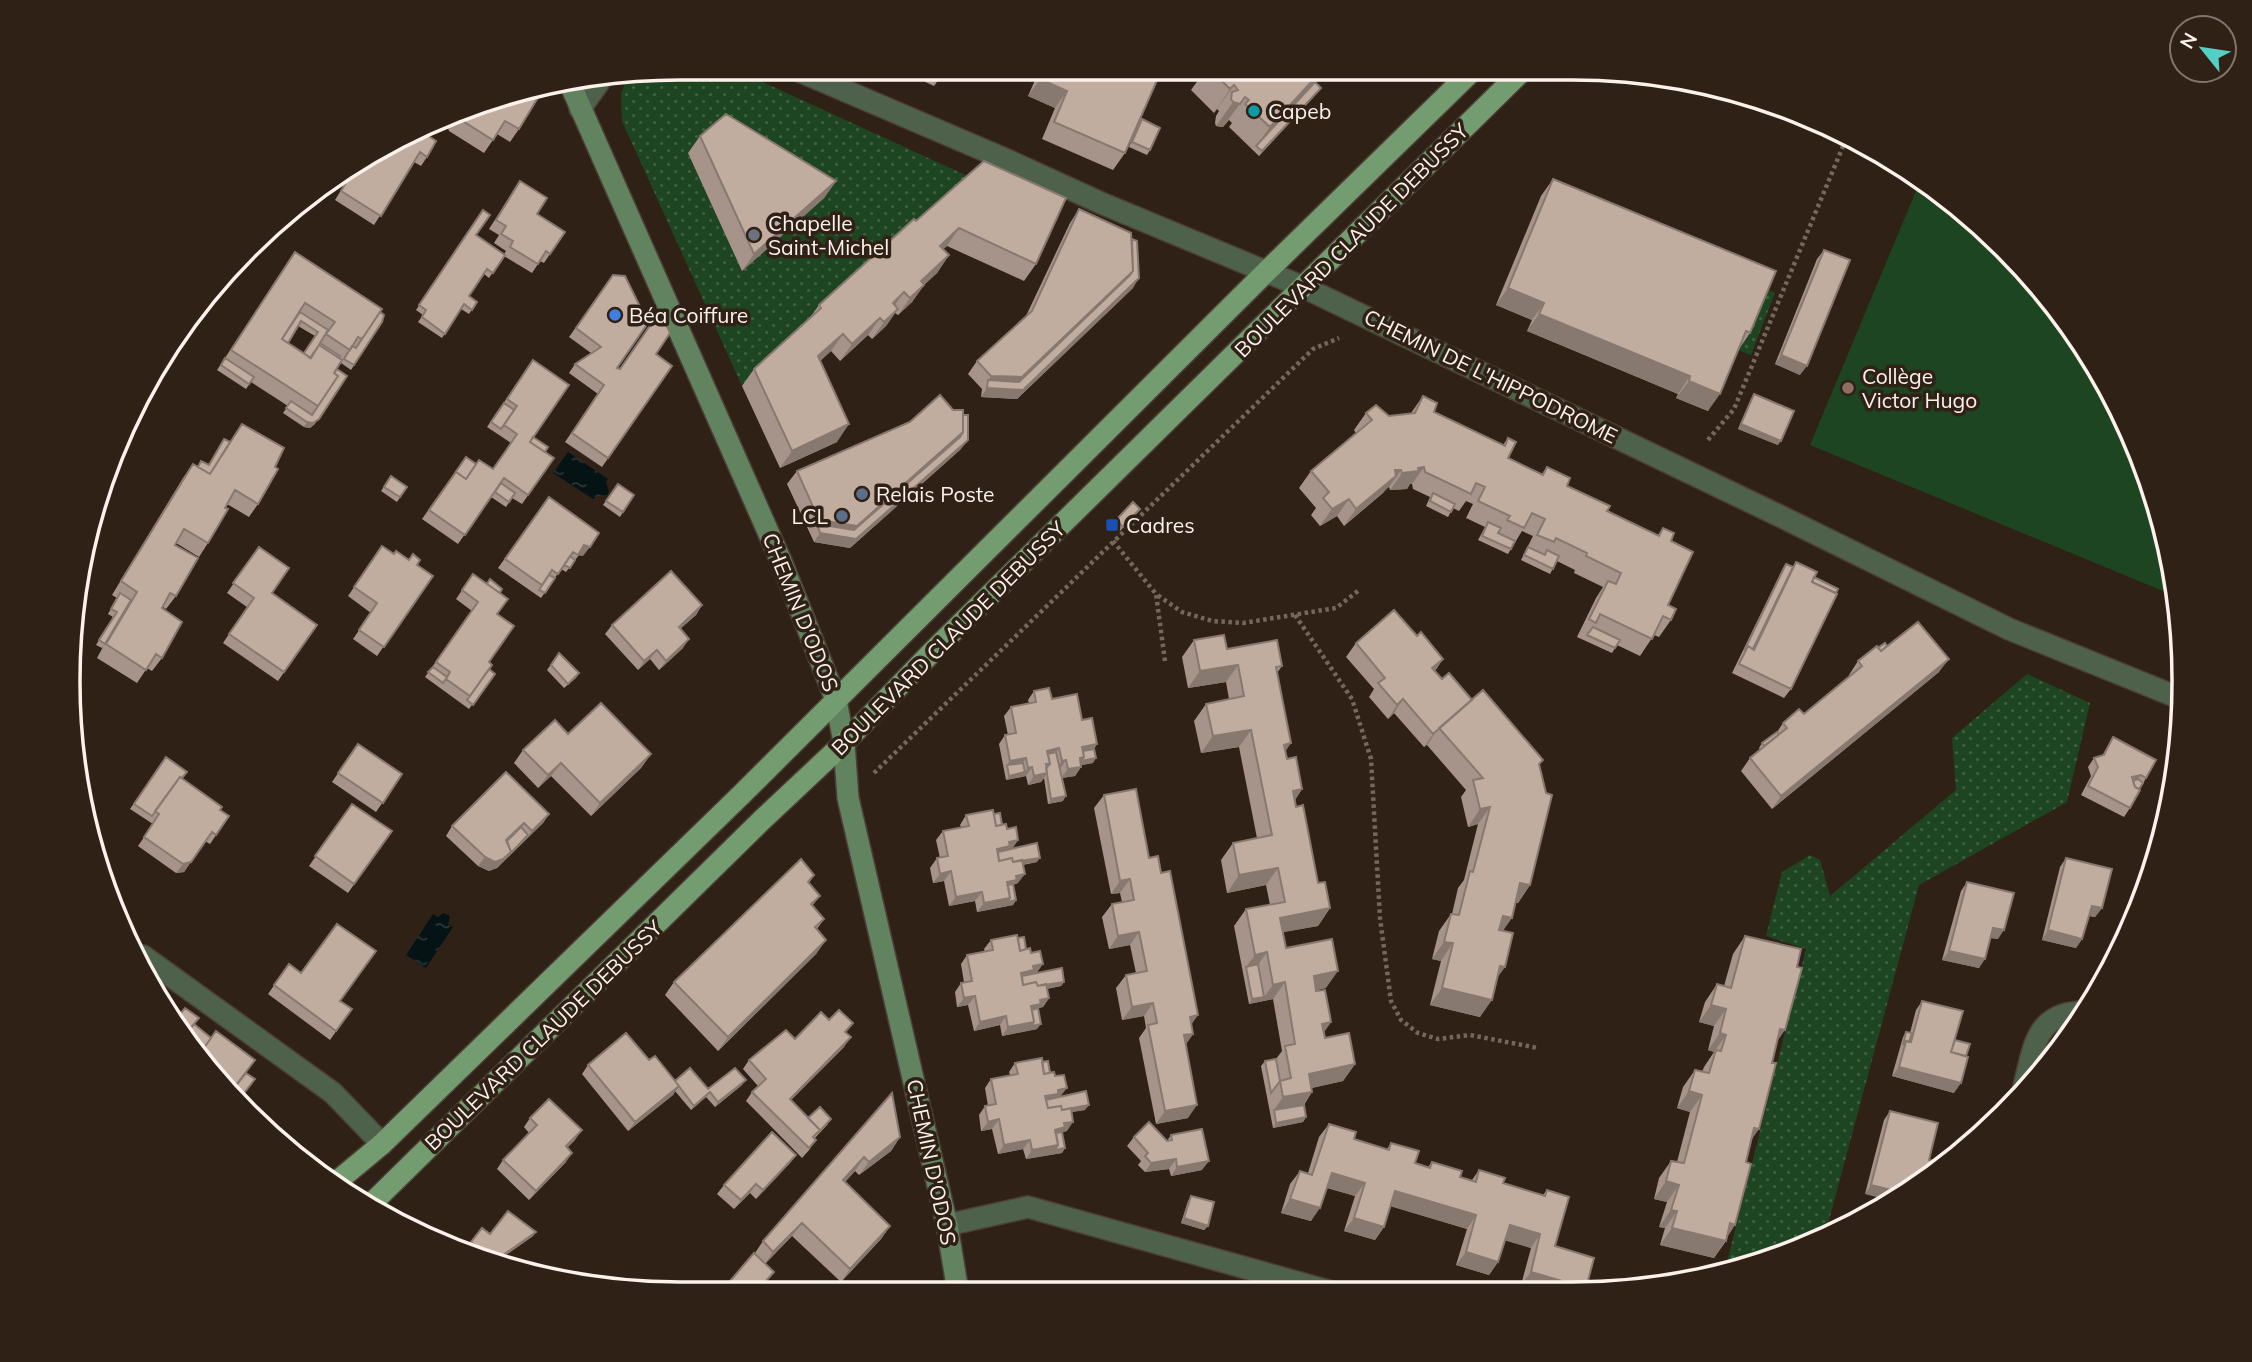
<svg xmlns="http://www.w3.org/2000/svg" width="2252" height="1362" font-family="Mulish,sans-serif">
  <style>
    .green { fill: url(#green-dots) }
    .pitch { fill: #1e4521 }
    .water { fill: url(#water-ripples) }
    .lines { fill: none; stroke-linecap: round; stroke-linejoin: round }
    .street-casing { stroke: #4d3e35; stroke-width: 24 }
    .secondary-casing { stroke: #4d3e35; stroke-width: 24 }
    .primary-casing { stroke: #4d3e35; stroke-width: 24 }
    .path { stroke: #75675e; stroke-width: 4.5; stroke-dasharray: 3.5 3.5; stroke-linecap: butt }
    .street { stroke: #4d614b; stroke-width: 21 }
    .secondary { stroke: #628360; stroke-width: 21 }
    .primary { stroke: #739d70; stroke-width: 21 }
    .wall { fill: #a6948a; fill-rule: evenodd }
    .shaded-wall { fill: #877870 }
    .building { fill: #c1aca0; stroke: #877870; stroke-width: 2 }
    .culture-dot { fill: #0f9aa8; stroke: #302117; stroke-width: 2.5 }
    .worship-dot { fill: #6b7280; stroke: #302117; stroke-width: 2.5 }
    .shop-dot { fill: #3f7fe0; stroke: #302117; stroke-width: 2.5 }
    .education-dot { fill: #8d6e63; stroke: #302117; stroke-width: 2.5 }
    .service-dot { fill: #5c6f8a; stroke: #302117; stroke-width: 2.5 }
    .transit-dot { fill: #1a4fb4; stroke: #302117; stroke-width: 2.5 }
    .labels { text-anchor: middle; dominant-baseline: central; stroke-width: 7; stroke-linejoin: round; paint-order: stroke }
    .poi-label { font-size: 21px; fill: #fcf1eb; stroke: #302117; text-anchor: start }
    .street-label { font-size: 21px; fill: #fcf1eb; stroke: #302117 }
    .rim { fill: none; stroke: #fcf1eb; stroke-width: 3.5 }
  </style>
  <defs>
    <pattern id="green-dots" width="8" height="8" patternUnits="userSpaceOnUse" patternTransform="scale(1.75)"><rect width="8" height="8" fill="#1e4521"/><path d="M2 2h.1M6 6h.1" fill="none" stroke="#406041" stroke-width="1.8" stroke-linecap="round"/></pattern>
    <pattern id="water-ripples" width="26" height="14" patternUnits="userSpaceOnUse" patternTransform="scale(1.75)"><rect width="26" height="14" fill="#061315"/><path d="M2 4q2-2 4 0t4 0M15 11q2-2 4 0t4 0" fill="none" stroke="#2b3637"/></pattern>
  </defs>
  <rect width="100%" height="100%" fill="#302117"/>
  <!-- green -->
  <path class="green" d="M681 68H732L972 178 742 386 622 121 621 93 628 77Z
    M1764 288 1775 293 1751 355 1738 350Z
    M2027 674 2090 703 2067 802 1919 885 1825 1235 1768 1261 1725 1270 1806 949 1766 936 1782 872 1810 855 1820 860 1830 896 1956 790 1952 738Z"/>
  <!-- pitch -->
  <path class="pitch" d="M1921 179 2005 248 2081 341 2137 447 2172 562 2175 596 1810 445Z"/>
  <!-- water -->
  <path class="water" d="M568 452 608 479 606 482 609 491 607 495 598 496 593 499 553 473Z
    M443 913 449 915 450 918 448 924 453 927 426 968 406 955 433 914 438 917Z"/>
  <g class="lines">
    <!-- street casing -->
    <g class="street-casing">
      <path id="street" d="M792 68 1007 160 1101 203 1303 287 1782 517 2009 629 2182 699
        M580 109 599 82
        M143 956 333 1093 382 1144
        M2024 1086C2034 1048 2035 1011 2086 1012
        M947 1225 1028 1207 1332 1292"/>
    </g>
    <!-- secondary casing -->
    <g class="secondary-casing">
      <path id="secondary" d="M571 86 781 561 836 700 844 743 848 798 947 1225 958 1292"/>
    </g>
    <!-- primary casing -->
    <g class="primary-casing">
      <path id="primary" d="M334 1184 382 1144 741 795 1267 271 1474 69
        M370 1205 763 819 844 743 931 653 1524 69"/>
    </g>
    <!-- path -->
    <path class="path" d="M1708 440 1734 409 1846 139
      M1113 541 1156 594
      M1295 615 1352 699 1371 759 1380 918 1391 1001 1401 1020 1418 1033 1438 1039 1470 1035 1538 1048
      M1165 661 1156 594 1182 612 1212 621 1243 623 1336 608 1358 591
      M874 773 1313 349 1339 338"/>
    <!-- street -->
    <use href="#street" class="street"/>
    <!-- secondary -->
    <use href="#secondary" class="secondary"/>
    <!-- primary -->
    <use href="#primary" class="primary"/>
  </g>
  <!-- wall -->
  <path class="wall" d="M898 69H946L934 86Z
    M1040 69H1162L1125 153 1113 170 1042 139 1055 108 1028 96Z
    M1206 69H1324L1315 82 1318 92 1259 156 1229 127 1232 123 1229 120 1223 127 1216 126 1215 123 1216 116 1219 111 1217 109 1214 113 1191 90Z
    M484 101 519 129 510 142 497 134 484 153 449 131 446 121Z
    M1142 119 1150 150 1147 155 1129 147 1139 124Z
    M424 133 427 157 421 166 414 162 374 225 335 200 353 171Z
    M700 136 836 181 824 198 742 271 688 153Z
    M984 161 1036 264 1024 281 947 246 943 249 949 255 937 273 924 285 912 302 898 315 895 313 886 326 872 339 868 335 840 361 831 351 820 361 837 442 780 468 742 386 754 369 809 319 819 305 916 221Z
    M1553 179 1750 333 1739 349 1708 411 1676 398 1678 394 1527 331 1532 320 1496 305 1541 196Z
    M520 181 537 214 565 232 544 263 540 261 532 273 504 256 489 278 484 274 469 296 477 302 469 314 461 309 442 338 418 322 423 315 416 310 483 210 476 235 504 254 506 251 494 243 499 235 489 229Z
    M1079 209 1133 288 1017 399 981 397 982 389 968 374 977 361 1026 316 1070 223Z
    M1824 250 1800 375 1775 364 1817 259Z
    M287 264 380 312 382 322 351 370 341 363 337 369 315 424 310 428 304 427 283 413 288 406 251 382 246 389 217 370ZM298 326 315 336 304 353 288 343Z
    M613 275 617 368 620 369 656 354 672 366 602 467 565 442 598 394 569 373 575 364 591 353 569 337Z
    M533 360 530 442 554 458 522 504 512 498 506 507 491 497 496 490 458 544 422 519 466 457 476 464 493 469 501 457 511 443 487 427Z
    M1754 394 1778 445 1738 429 1751 399Z
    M1423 396 1434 412 1503 445 1508 438V458L1542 474 1547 467 1567 486 1607 511 1658 535 1663 528 1671 541 1668 605 1671 620 1659 637 1654 635 1640 656 1617 645 1612 653 1577 637 1596 598 1603 587 1574 573 1575 570 1557 561 1550 574 1521 560 1533 536 1522 531 1508 554 1478 540 1485 527 1466 518 1473 504 1466 501 1459 511 1453 508 1448 517 1426 506 1430 497 1413 489 1412 484H1410L1407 489 1390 490 1389 487H1388L1383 493 1344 526 1337 516 1320 526 1311 515 1316 508 1299 488 1311 471 1356 433 1354 430 1366 413 1389 416 1411 413Z
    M242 424 275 467 258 504 249 517 227 504 208 543 199 557 176 543 175 545 176 596 166 609 163 607 162 658 152 671 147 668 137 683 97 658 103 647 102 648 96 645 113 617 108 614 117 598 112 595 183 478 193 464 197 467 201 461 208 465 230 442Z
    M961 449 850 548 814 542 787 484 797 471Z
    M391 476 407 487 397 502 381 491Z
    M618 484 634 495 620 517 603 505Z
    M549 497 583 556 579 555 566 572 561 569 541 598 498 568Z
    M1137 513 1120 531 1113 524 1116 520Z
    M382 546 394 554 417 565 433 576 377 656 353 639 371 613 348 596Z
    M259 547 272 593 317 625 278 681 223 643 247 607 227 593Z
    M1796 562 1814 577 1791 689 1784 698 1732 673 1783 568 1786 564 1793 567Z
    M473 574 500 593 497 614 489 662V669L495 674 469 709 425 677 472 611 456 599Z
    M702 605 696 615 680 629 683 648 659 670 650 659 638 670 605 634 612 625Z
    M1417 636 1443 659 1435 671 1442 679 1472 700 1539 766 1530 885 1518 903 1515 902 1503 931 1497 978 1480 1017 1430 1005 1441 961 1432 959 1439 931 1451 914H1452L1458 888 1464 880 1478 824 1468 827 1461 797 1466 790 1427 745 1428 744 1424 747 1394 713 1388 719 1369 697 1374 689 1346 657 1356 643Z
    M1194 640 1282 666 1277 673 1285 751 1287 759 1302 789 1295 800 1318 883 1330 908 1318 926 1282 932 1286 948 1326 988 1316 990 1331 1022 1324 1032 1325 1038 1355 1064 1343 1081 1312 1088V1092L1304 1105 1306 1117 1303 1122 1273 1128 1261 1066 1265 1061 1276 1059 1282 1051 1273 999 1249 1004 1234 926 1246 909 1270 905 1266 885 1227 893 1221 860 1233 843 1257 838 1239 747 1201 753 1194 721 1206 704 1229 699 1226 682 1188 688 1182 657Z
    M1887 646 1939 672 1772 809 1741 771 1750 758 1760 750 1759 748 1762 743 1777 732 1783 723 1804 714 1850 676 1849 675 1858 661 1878 648Z
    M559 653 579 673 576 678 564 688 547 670Z
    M1034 691 1052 699 1082 720 1097 744 1094 749 1093 763 1081 765V767L1075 776 1062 778 1063 801 1048 804 1044 778 1041 782 1028 785 1026 776 1006 780 999 744 1005 735H1008L1004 716 1011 707 1029 703 1028 700Z
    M568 734 651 754 641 768 591 816 551 776 538 788 514 763 523 750Z
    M2113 737 2146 778 2130 808 2124 817 2081 795 2091 776 2088 767 2094 758 2102 756Z
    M358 744 402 774 376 812 332 782Z
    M166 757 182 778 220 810 229 816 210 844 205 841 184 872 176 873 138 846 153 824 130 809Z
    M1104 795 1149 858 1193 1034 1186 1044 1188 1118 1156 1124 1139 1038 1146 1028 1144 1016 1122 1020 1116 988 1126 975 1136 973 1130 945 1109 949 1102 917 1112 904 1122 902 1120 893 1111 894 1094 808Z
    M352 804 392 831 348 893 309 866Z
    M549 814 543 823 497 868 489 871 478 866 446 836 452 826Z
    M994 814 1002 825 1018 840 1012 849 1037 862 1023 865 1018 883 1013 885 1016 900 1013 905 977 912 975 901 949 906 944 881 933 883 930 868 937 858H940L936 840 943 831 961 827 960 825 966 815Z
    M2066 858 2102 908 2095 917 2089 916 2082 939 2076 948 2042 940 2060 867Z
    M814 875 809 883 820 896 812 906 824 919 817 929V953L718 1051 665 995 674 982Z
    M1967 882 1998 939 1990 938 1979 968 1942 960 1961 891Z
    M1745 936 1777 1042 1726 1241 1714 1258 1660 1245 1665 1228 1659 1227 1667 1202 1654 1199 1659 1178 1671 1161 1677 1162 1690 1112 1677 1108 1683 1087 1695 1070 1702 1072 1704 1067 1714 1052 1708 1050 1714 1026 1699 1022 1705 1002 1717 984 1724 986 1733 954Z
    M1018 938 1026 949 1037 973 1064 982 1061 986 1047 989 1049 998 1043 1007 1038 1008 1037 1029 1002 1036 1000 1025 974 1031 968 1005 957 1007 955 992 961 983 964 982 961 964 967 955 985 952 984 949 991 940Z
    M289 964 352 1009 330 1040 268 994Z
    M1922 1001 1955 1040 1954 1093 1892 1076 1903 1037 1906 1032 1910 1033 1916 1010Z
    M846 1033 844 1047 791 1100 808 1118 828 1124 815 1138 810 1149 802 1158 746 1101 752 1092 758 1086 743 1069 749 1060 795 1039Z
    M649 1060 675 1081 708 1089 742 1085 715 1107 706 1097 691 1110 675 1091 673 1095 628 1131 582 1074 588 1065Z
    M1042 1062 1050 1073 1061 1097 1085 1110 1071 1112 1067 1131 1062 1132 1065 1148 1062 1153 1026 1159 1023 1149 998 1154 992 1129 981 1131 979 1115 985 1106H988L985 1088 991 1079 1010 1075 1009 1072 1015 1063Z
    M892 1093 900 1137 891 1151 859 1175 855 1171 845 1182 890 1226 881 1239 841 1282 792 1236 765 1264 774 1272 757 1292H746L745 1291 743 1292H723L722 1291 725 1287 755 1253 763 1241Z
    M1890 1111 1938 1123 1865 1194 1884 1120Z
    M530 1118 575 1140 567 1148 566 1162 529 1200 497 1169 503 1160 529 1133 524 1127Z
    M1329 1124 1354 1139 1387 1149 1391 1143 1415 1163 1428 1167 1432 1162 1460 1177 1472 1180 1479 1170 1503 1183 1543 1195 1547 1190 1555 1246 1586 1288 1583 1292H1547L1521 1285 1531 1248 1505 1240 1498 1262 1489 1275 1456 1265 1467 1229 1391 1206 1384 1227 1375 1240 1344 1231 1355 1196 1327 1188 1311 1221 1281 1213 1290 1184 1300 1171 1308 1173 1319 1137Z
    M1171 1135 1202 1170 1171 1176 1169 1169 1145 1172 1138 1165 1141 1161 1127 1146 1134 1137 1167 1141Z
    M796 1155 789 1164 756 1199 750 1193 734 1209 717 1194 724 1185Z
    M1191 1196 1208 1226 1204 1230 1181 1223 1188 1201Z
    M482 1228 490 1234 533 1236 495 1263 489 1262 468 1247Z"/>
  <!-- shaded-wall -->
  <path class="shaded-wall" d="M1323 69H1324L1312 87 1256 146 1270 127Z
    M1040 79 1067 91 1055 108 1028 96Z
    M1234 85 1217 109 1214 113 1230 89Z
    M1321 88 1318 92 1259 156 1262 151Z
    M1245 97 1223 127 1216 126 1233 102Z
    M836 181 824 198 742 271 754 254Z
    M959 228 947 246 928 263 940 246Z
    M949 255 937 273 909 298 921 281Z
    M1139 278 1133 288 1017 399 981 397 987 388 988 380 991 376Z
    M924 285 912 302 898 315 910 298Z
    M1508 288 1544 303 1532 320 1496 305Z
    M904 292 892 309 881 320 893 303Z
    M898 309 886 326 872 339 884 322Z
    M1539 314 1690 376 1678 394 1527 331Z
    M880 318 868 335 840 361 852 344Z
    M843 334 831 351 806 374 818 356Z
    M1781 355 1807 366 1800 375 1775 364Z
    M1689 381 1720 394 1708 411 1676 398Z
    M319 419 310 428 304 427 307 422Z
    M849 424 837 442 780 468 792 451Z
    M1741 424 1781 441 1778 445 1738 429Z
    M963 432 968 440 961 449 850 548 814 542 820 533 817 524 810 533 819 520Z
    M1424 467 1412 484H1410L1407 489 1390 490 1402 473Z
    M1395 470H1401L1389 487 1344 526 1356 509Z
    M1349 499 1337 516 1320 526 1332 509Z
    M584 545 590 547 583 556 578 555Z
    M702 605 696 615 672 636 679 627Z
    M689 639 683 648 659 670 666 661Z
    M657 650 650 659 638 670 644 661Z
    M1443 659 1434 672 1432 668Z
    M1949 659 1939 672 1772 809 1781 796Z
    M1238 665 1226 682 1188 688 1200 671Z
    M1403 699 1394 713 1388 719 1397 705Z
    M1251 730 1239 747 1201 753 1213 736Z
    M1437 730 1428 744 1424 747 1433 734Z
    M1291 743 1279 761 1284 745Z
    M1097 744 1091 753 1079 756 1082 747Z
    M1059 748 1053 757 1045 759 1047 751Z
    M651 754 641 768 591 816 600 803Z
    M1084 757 1096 758 1093 763 1073 767 1080 758Z
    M1026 758 1020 767 1007 765 1010 761Z
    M1066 760 1060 769 1056 770 1062 761Z
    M561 763 551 776 538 788 548 775Z
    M1032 767 1026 776 1022 777 1028 768Z
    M1081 767 1075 776 1061 778 1068 769Z
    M1025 772 1022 777 1006 780 1009 776Z
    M1047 773 1041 782 1028 785 1034 776Z
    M2141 775 2134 784 2132 777Z
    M1302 789 1290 807 1293 791Z
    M1066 796 1063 801 1048 804 1051 799Z
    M1490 807 1478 824 1468 827 1480 809Z
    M549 814 543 823 525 840 532 831Z
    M528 835 497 868 489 871 478 866 485 857Z
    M1018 840 1012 849 995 857 997 849 1009 842Z
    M1040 858 1037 862 993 870 996 865Z
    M191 862 184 872 176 873 183 864Z
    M1278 868 1266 885 1227 893 1239 875Z
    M951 871 944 881 933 883 940 874Z
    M1025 874 1018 883 1014 884 1010 889 1004 890 1007 882 1016 876Z
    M1130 879 1120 893 1111 894 1120 881Z
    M1520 883 1530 885 1518 903 1508 900Z
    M982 892 975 901 949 906 956 897Z
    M1010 898 1016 900 1013 905 977 912 984 903Z
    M2092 906 2102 908 2095 917 2086 915Z
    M1330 908 1318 926 1268 935 1280 918Z
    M1503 916 1512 918 1500 935 1491 933Z
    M1993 928 2004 930 1998 939 1986 937Z
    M2048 930 2082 939 2076 948 2042 940Z
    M1139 932 1130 945 1109 949 1118 936Z
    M826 940 817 953 718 1051 728 1037Z
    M1444 942 1453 943 1441 961 1432 959Z
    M1949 951 1985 959 1979 968 1942 960Z
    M1267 952 1255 969 1246 967 1255 955Z
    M1043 964 1036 974 1019 981 1021 973 1033 966Z
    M1500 966 1505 967 1493 984Z
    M1338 971 1326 988 1302 993 1314 976Z
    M1064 982 1061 986 1017 994 1020 989Z
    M1285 982 1273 999 1249 1004 1252 999 1264 997 1273 985Z
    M1442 988 1492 1000 1480 1017 1430 1005Z
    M975 996 968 1005 957 1007 964 998Z
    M1049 998 1043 1007 1038 1008 1029 1014 1031 1006 1040 1000Z
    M1153 1003 1144 1016 1122 1020 1132 1007Z
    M1711 1005 1726 1009 1714 1026 1699 1022Z
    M1198 1015 1189 1028 1190 1017Z
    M1006 1016 1000 1025 974 1031 980 1022Z
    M1034 1022 1041 1024 1037 1029 1002 1036 1008 1027Z
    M1331 1022 1319 1039 1322 1024Z
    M1780 1029 1785 1030 1773 1047Z
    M1720 1033 1726 1035 1714 1052 1708 1050Z
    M1193 1034 1184 1047V1035Z
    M851 1037 844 1047 783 1108 790 1099Z
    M1355 1064 1343 1081 1297 1091 1309 1074Z
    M1899 1067 1961 1083 1954 1093 1892 1076Z
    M746 1080 742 1085 715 1107 718 1102Z
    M679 1086 673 1095 628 1131 635 1122Z
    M1067 1088 1060 1097 1043 1105 1045 1096 1058 1090Z
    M1689 1091 1702 1095 1690 1112 1677 1108Z
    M710 1092 706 1097 691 1110 694 1106Z
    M1312 1092 1300 1109 1274 1110 1283 1097Z
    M1089 1105 1085 1110 1042 1117 1045 1113Z
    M1197 1105 1188 1118 1156 1124 1165 1111Z
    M1306 1117 1303 1122 1273 1128 1276 1123Z
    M999 1119 992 1129 981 1131 988 1122Z
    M1073 1122 1067 1131 1062 1132 1053 1138 1055 1130 1064 1123Z
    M1754 1128 1759 1129 1747 1146Z
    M582 1130 575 1140 559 1155 566 1146Z
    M900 1137 891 1151 859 1175 869 1162Z
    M1030 1140 1023 1149 998 1154 1004 1145Z
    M1058 1145 1065 1148 1062 1153 1026 1159 1032 1150Z
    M572 1153 566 1162 529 1200 536 1191Z
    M796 1155 789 1164 756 1199 763 1190Z
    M864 1157 855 1171 834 1194 843 1180Z
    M1176 1159 1169 1169 1145 1172 1151 1163Z
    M1209 1161 1202 1170 1171 1176 1177 1167Z
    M1332 1173 1365 1183 1355 1196 1322 1186Z
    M1666 1181 1679 1185 1667 1202 1654 1199Z
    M756 1184 750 1193 734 1209 741 1200Z
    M1871 1185 1903 1193 1892 1201 1865 1194Z
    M1395 1191 1476 1215 1467 1229 1386 1205Z
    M1290 1199 1320 1208 1311 1221 1281 1213Z
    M1671 1210 1677 1211 1665 1228 1659 1227Z
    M1184 1218 1208 1226 1204 1230 1181 1223Z
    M1354 1218 1384 1227 1375 1240 1344 1231Z
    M802 1223 792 1236 764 1265 773 1252Z
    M1730 1223 1735 1225 1714 1258 1660 1245 1672 1228Z
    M1510 1225 1540 1234 1531 1248 1500 1239Z
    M890 1226 881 1239 841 1282 850 1269Z
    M536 1232 533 1236 494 1263 496 1260Z
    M1466 1252 1498 1262 1489 1275 1456 1265Z
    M1531 1272 1586 1288 1583 1292H1547L1521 1285Z"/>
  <!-- building -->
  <path class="building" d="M1044 69H1162L1125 153 1054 122 1067 91 1040 79Z
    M1210 69H1323L1270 127 1245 104 1249 100 1245 97 1240 104 1233 102 1231 99 1232 92 1238 90 1234 85 1230 89Z
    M1315 82 1321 88 1262 151 1256 146Z
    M542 91 519 129 505 121 493 140 458 118 457 115 484 101Z
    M726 114 836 181 754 254 700 136Z
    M1142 119 1160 128 1150 150 1132 142Z
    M424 133 436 141 427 157 420 152 381 216 341 191 354 170Z
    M984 161 1066 198 1036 264 959 228 940 246 949 255 921 281 924 285 910 298 904 292 893 303 898 309 884 322 880 318 852 344 843 334 818 356 849 424 792 451 754 369 821 308 819 305 914 219 916 221Z
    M1553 179 1776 271 1750 333 1746 331 1720 394 1689 381 1690 376 1539 314 1544 303 1508 288Z
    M520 181 547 198 537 214 565 232 550 254 546 251 538 264 510 247 513 241 501 234 506 226 496 220Z
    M1079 209 1131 233 1133 271 1022 377 991 376 977 361 1032 311Z
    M483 210 490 215 476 235 505 255 493 273 487 269 469 296 477 302 472 310 464 304 445 334 422 317 426 310 419 305Z
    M1132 239 1137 241 1139 278 1023 390 987 388 988 380 1019 382 1130 275 1133 271Z
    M1824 250 1850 260 1807 366 1781 355Z
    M295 252 382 309 362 339 358 337 350 350 326 334 335 322 305 303 282 339 311 358 319 345 342 360 334 373 338 376 318 406 231 350Z
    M613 275 625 276 648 323 617 368 620 369 660 311 670 333 656 354 672 366 608 458 572 433 604 385 575 364 601 347 576 328Z
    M300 312 328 330 320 343 340 356 339 358 319 345 310 358 304 353 318 332 301 321 288 343 282 339Z
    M380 312 384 315 382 322 354 365 344 359 352 346 356 348Z
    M225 358 254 377 249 384 221 365Z
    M533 360 569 385 530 442 554 458 528 495 504 478 465 535 429 510 456 472 466 479 479 460 493 469 505 452 517 434 504 425 517 406 507 399Z
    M337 369 347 376 319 419 313 423 307 422 286 408 291 401 312 415 338 376 334 373Z
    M1754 394 1794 411 1781 441 1741 424Z
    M940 395 953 410H963V432L857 526 819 520 797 471 910 422Z
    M1423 396 1437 403 1434 412 1505 446 1508 438 1516 442 1508 458 1543 475 1547 467 1570 478 1567 486 1610 506 1607 511 1659 536 1663 528 1674 533 1671 541 1693 552 1668 605 1676 609 1671 620 1663 616 1652 639 1600 614 1596 623 1589 619 1608 581 1616 584 1621 573 1586 556 1587 553 1556 538 1554 542 1537 535 1545 519 1532 513 1524 528 1507 520 1510 516 1478 501 1485 487 1476 483 1471 494 1425 472 1424 467 1418 468 1419 471 1402 473 1401 470H1395L1396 476 1356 509 1349 499 1332 509 1323 498 1329 492 1311 471 1372 420 1366 413 1376 405 1389 416 1415 413Z
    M504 403 514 410 501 429 491 422Z
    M963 415H968V440L856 539 820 533 817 524 854 530 960 437 963 432Z
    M242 424 284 448 275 467 278 469 258 504 235 490 225 508 228 509 208 543 184 529 175 545 198 558 176 596 170 593 162 608 182 622 162 658 156 654 146 670 106 644 137 592 121 581 193 464 210 474Z
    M533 437 548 447 545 452 530 442Z
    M224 439 230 442 210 474 198 467 201 461 209 465Z
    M466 457 476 464 466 479 456 472 455 473Z
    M391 476 407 487 400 497 384 487Z
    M501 483 515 493 509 502 495 492Z
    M618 484 634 495 623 512 606 501Z
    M1433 493 1455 504 1451 512 1430 501Z
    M549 497 599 533 590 547 584 545 578 555 573 552 558 574 552 570 542 585 505 559Z
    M1133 502 1140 509 1123 527 1116 520Z
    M1488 522 1501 528 1498 533 1515 541 1511 549 1482 536Z
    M382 546 394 554 396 551 409 560 413 554 420 560 417 565 433 576 384 647 359 630 377 603 354 587Z
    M259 547 289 568 272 593 317 625 284 672 229 634 254 598 233 583Z
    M1528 547 1545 555 1547 550 1559 556 1553 569 1524 555Z
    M570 556 575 560 570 568 564 565Z
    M1796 562 1817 572 1812 582 1837 594 1791 689 1739 664 1748 646 1754 650Z
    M1786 564 1793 567 1753 649 1748 646 1744 651Z
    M671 571 702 605 679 627 689 639 666 661 657 650 644 661 612 625Z
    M473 574 508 599 497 614 514 626 489 662 492 665 470 696 446 679 450 672 436 662 478 602 462 590Z
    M549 575 555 578 545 593 539 590Z
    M1814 577 1838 589 1836 593 1812 582Z
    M490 579 502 589 500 593 487 584Z
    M120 593 131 600 105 644 99 640 117 612 111 609Z
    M1394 610 1417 636 1421 632 1443 659 1432 668 1442 679 1449 673 1472 700 1433 734 1403 699 1397 705 1378 683 1385 678 1356 643Z
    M1918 622 1949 659 1781 796 1750 758 1787 728 1783 723 1799 709 1804 714 1862 666 1858 661 1877 646 1881 651Z
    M1593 627 1620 640 1615 648 1587 635Z
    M1224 635 1227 649 1277 640 1282 666 1276 667 1291 743 1284 745 1287 759 1296 757 1302 789 1293 791 1296 807 1303 805 1318 883 1325 882 1330 908 1280 918 1286 948 1332 939 1338 971 1314 976 1316 991 1325 990 1330 1016 1331 1022 1322 1024 1325 1038 1349 1033 1355 1064 1309 1074 1312 1092 1283 1097 1280 1081 1291 1078 1285 1046 1295 1044 1285 982 1273 985 1267 952 1255 955 1246 909 1285 902 1278 868 1239 875 1233 843 1272 835 1251 730 1213 736 1206 704 1244 696 1238 665 1200 671 1194 640Z
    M1885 643 1887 646 1881 651 1878 648Z
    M559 653 579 673 568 684 551 665Z
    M433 667 447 677 443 683 428 672Z
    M489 669 495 674 473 705 467 700Z
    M1049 688 1052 699 1077 694 1082 720 1092 718 1097 744 1082 747 1084 757 1080 758 1081 767 1068 769 1066 760 1062 761 1059 748 1047 751 1050 764H1046L1047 773 1034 776 1032 767 1028 768 1026 758 1010 761 1005 735 1016 733 1011 707 1036 702 1034 691Z
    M1483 690 1543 760 1539 764 1546 793 1552 795 1530 885 1520 883 1512 918 1503 916 1499 930 1513 933 1505 967 1500 966 1492 1000 1442 988 1453 943 1444 942 1451 914 1459 915 1470 871 1473 872 1490 807 1480 809 1473 780 1483 778 1439 728Z
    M601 703 651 754 600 803 561 763 548 775 523 750 555 720 568 734Z
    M1777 732 1779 734 1764 746 1762 743Z
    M2113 737 2156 760 2146 778 2141 775 2132 777 2135 787 2140 790 2130 808 2088 786 2098 767 2094 758 2104 755Z
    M358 744 402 774 383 803 338 773Z
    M1094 749 1096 758 1081 761 1084 757 1083 751Z
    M1056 752 1066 796 1051 799 1046 768 1050 764 1048 754Z
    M166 757 187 772 182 778 180 777 152 816 134 804Z
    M1023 763 1025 772 1009 776 1007 765Z
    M506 772 549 814 532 831 524 823 506 840 511 852 503 859 495 862 485 857 452 826Z
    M180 777 222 807 220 810 229 816 216 835 212 832 191 862 183 864 144 837 159 814 155 811Z
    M2138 779 2143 783 2139 789 2135 787 2133 781Z
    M1136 789 1149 858 1158 856 1161 873 1170 871 1198 1015 1190 1017 1193 1034 1184 1035 1197 1105 1165 1111 1148 1025 1157 1023 1153 1003 1132 1007 1126 975 1147 971 1139 932 1118 936 1112 904 1134 900 1130 879 1120 881 1104 795Z
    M352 804 392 831 354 884 315 856Z
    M993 810 996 826 1006 824 1007 829 1016 827 1018 840 1009 842 1010 846 997 849 999 861 1012 858 1013 862 1022 860 1025 874 1016 876 1017 880 1007 882 1010 898 984 903 982 892 956 897 951 871 940 874 937 858 948 856 943 831 969 826 966 815Z
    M1000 813 1002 825 996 826 994 814Z
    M521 827 528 835 508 856 511 852 507 841Z
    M1037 843 1040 858 1013 862 1012 858 999 861 998 852Z
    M2066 858 2112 869 2102 908 2092 906 2082 939 2048 930Z
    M801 859 814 875 808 882 820 896 811 904 824 919 815 927 826 940 728 1037 674 982Z
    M1967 882 2014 893 2004 930 1993 928 1985 959 1949 951Z
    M1013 884 1016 900 1007 902 1010 898 1008 885Z
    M337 924 376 951 340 1001 352 1009 336 1031 274 985 289 964 301 973Z
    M1017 935 1020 951 1030 948 1031 953 1040 951 1043 964 1033 966 1034 970 1021 973 1023 985 1036 982 1038 986 1046 984 1049 998 1040 1000 1041 1004 1031 1006 1034 1022 1008 1027 1006 1016 980 1022 975 996 964 998 961 983 972 981 967 955 993 950 991 940Z
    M1745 936 1801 949 1797 967 1802 968 1785 1030 1780 1029 1772 1063H1776L1759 1129 1754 1128 1746 1162 1751 1164 1735 1225 1730 1223 1726 1241 1672 1228 1677 1211 1671 1210 1679 1185 1666 1181 1671 1161 1684 1163 1702 1095 1689 1091 1695 1070 1709 1073 1716 1050 1721 1051 1726 1035 1720 1033 1726 1009 1711 1005 1717 984 1731 988Z
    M1024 937 1026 949 1020 951 1018 938Z
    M1258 964 1264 997 1252 999 1246 967Z
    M1062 968 1064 982 1038 986 1036 982 1023 985 1022 976Z
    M1922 1001 1963 1011 1951 1052 1968 1057 1961 1083 1899 1067 1906 1041 1911 1042Z
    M185 1008 199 1018 185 1035 176 1019Z
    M1038 1008 1041 1024 1031 1026 1034 1022 1032 1010Z
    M839 1010 853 1023 845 1032 851 1037 790 1099 820 1130 813 1137 816 1140 809 1148 752 1092 766 1079 749 1060 786 1030 795 1039 821 1012 829 1020Z
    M194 1024 211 1038 199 1055 193 1051 185 1035Z
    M216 1031 255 1060 233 1089 195 1054 193 1051 199 1055Z
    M1906 1032 1912 1033 1909 1042 1906 1041 1903 1045Z
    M626 1033 649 1060 655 1056 679 1086 635 1122 588 1065Z
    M1955 1040 1970 1044 1966 1056 1951 1052Z
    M1042 1058 1044 1074 1054 1072 1055 1076 1064 1075 1067 1088 1058 1090V1094L1045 1096 1048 1108 1061 1106 1062 1110 1071 1108 1073 1122 1064 1123 1065 1127 1055 1130 1058 1145 1032 1150 1030 1140 1004 1145 999 1119 988 1122 985 1106 996 1104 991 1079 1018 1074 1015 1063Z
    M1276 1059 1280 1081 1271 1093 1265 1061Z
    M1048 1061 1050 1073 1044 1074 1042 1062Z
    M690 1068 708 1089 735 1068 746 1080 718 1102 710 1092 694 1106 675 1081Z
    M246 1073 255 1079 241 1097 233 1090Z
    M1086 1091 1089 1105 1062 1110 1061 1106 1048 1108 1046 1100Z
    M892 1093 900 1137 869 1162 864 1157 843 1180 890 1226 850 1269 802 1223 773 1252 763 1241Z
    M549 1099 582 1130 566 1146 572 1153 536 1191 503 1160 537 1125 530 1118Z
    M1304 1105 1306 1117 1276 1123 1274 1110Z
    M820 1107 831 1119 817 1134 820 1130 808 1118Z
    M1890 1111 1938 1123 1929 1160 1935 1161 1932 1172 1926 1171 1924 1178 1903 1193 1871 1185Z
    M1149 1122 1167 1141 1172 1140 1171 1135 1202 1129 1209 1161 1177 1167 1176 1159 1151 1163 1145 1156 1148 1153 1134 1137Z
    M1329 1124 1356 1132 1354 1139 1389 1150 1391 1143 1419 1151 1415 1163 1430 1168 1432 1162 1462 1171 1460 1177 1476 1182 1479 1170 1505 1178 1503 1183 1545 1196 1547 1190 1569 1197 1555 1246 1594 1258 1586 1288 1531 1272 1540 1234 1510 1225 1498 1262 1466 1252 1476 1215 1395 1191 1384 1227 1354 1218 1365 1183 1332 1173 1320 1208 1290 1199 1300 1171 1312 1175Z
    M772 1132 796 1155 763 1190 756 1184 741 1200 724 1185Z
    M1062 1132 1065 1148 1055 1150 1058 1145 1056 1133Z
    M1191 1196 1214 1202 1208 1226 1184 1218Z
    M508 1211 536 1232 496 1260 471 1242 482 1228 490 1234Z
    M1859 1211 1871 1214 1856 1222Z
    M754 1253 774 1272 756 1292H754L748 1286 742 1292H731L725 1287Z"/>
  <!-- markers -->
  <circle class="culture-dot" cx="1254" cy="111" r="7"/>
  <circle class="worship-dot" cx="754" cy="235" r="7"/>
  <circle class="shop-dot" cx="615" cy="315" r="7"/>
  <circle class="education-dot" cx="1848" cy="388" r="7"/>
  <g class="service-dot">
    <circle cx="862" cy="494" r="7"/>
    <circle cx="842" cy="516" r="7"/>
  </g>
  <rect class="transit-dot" x="1105" y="518" width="14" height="14" rx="3.5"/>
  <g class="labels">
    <!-- poi labels -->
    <g class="poi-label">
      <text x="1268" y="111">Capeb</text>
      <text x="768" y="223">Chapelle<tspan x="768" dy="24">Saint-Michel</tspan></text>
      <text x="629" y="315">Béa Coiffure</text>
      <text x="1862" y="376">Collège<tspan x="1862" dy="24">Victor Hugo</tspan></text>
      <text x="876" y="494">Relais Poste</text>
      <text x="828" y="516" text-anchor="end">LCL</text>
      <text x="1126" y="525">Cadres</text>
    </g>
    <!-- street labels -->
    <g class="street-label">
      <text transform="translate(1351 240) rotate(-45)">BOULEVARD CLAUDE DEBUSSY</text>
      <text transform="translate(1491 376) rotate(26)">CHEMIN DE L'HIPPODROME</text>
      <text transform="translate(801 612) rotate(68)">CHEMIN D'ODOS</text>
      <text transform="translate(948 638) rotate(-45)">BOULEVARD CLAUDE DEBUSSY</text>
      <text transform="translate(543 1035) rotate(-44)">BOULEVARD CLAUDE DEBUSSY</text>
      <text transform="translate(932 1162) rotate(78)">CHEMIN D'ODOS</text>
    </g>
  </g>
  <!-- crop -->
  <path d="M0 0H2252V1362H0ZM680 80H1572A600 600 0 0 1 2172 680V682A600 600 0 0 1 1572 1282H680A600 600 0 0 1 80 682V680A600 600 0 0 1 680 80Z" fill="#302117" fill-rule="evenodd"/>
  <path class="rim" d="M680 80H1572A600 600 0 0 1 2172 680V682A600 600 0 0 1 1572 1282H680A600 600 0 0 1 80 682V680A600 600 0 0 1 680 80Z"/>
  <!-- north arrow -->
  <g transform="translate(2203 49) rotate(300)"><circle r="33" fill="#302117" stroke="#82746c" stroke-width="2"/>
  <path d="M0-5L12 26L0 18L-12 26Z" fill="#55cec5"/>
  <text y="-10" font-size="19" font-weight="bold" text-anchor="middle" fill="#fcf1eb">N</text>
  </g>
</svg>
